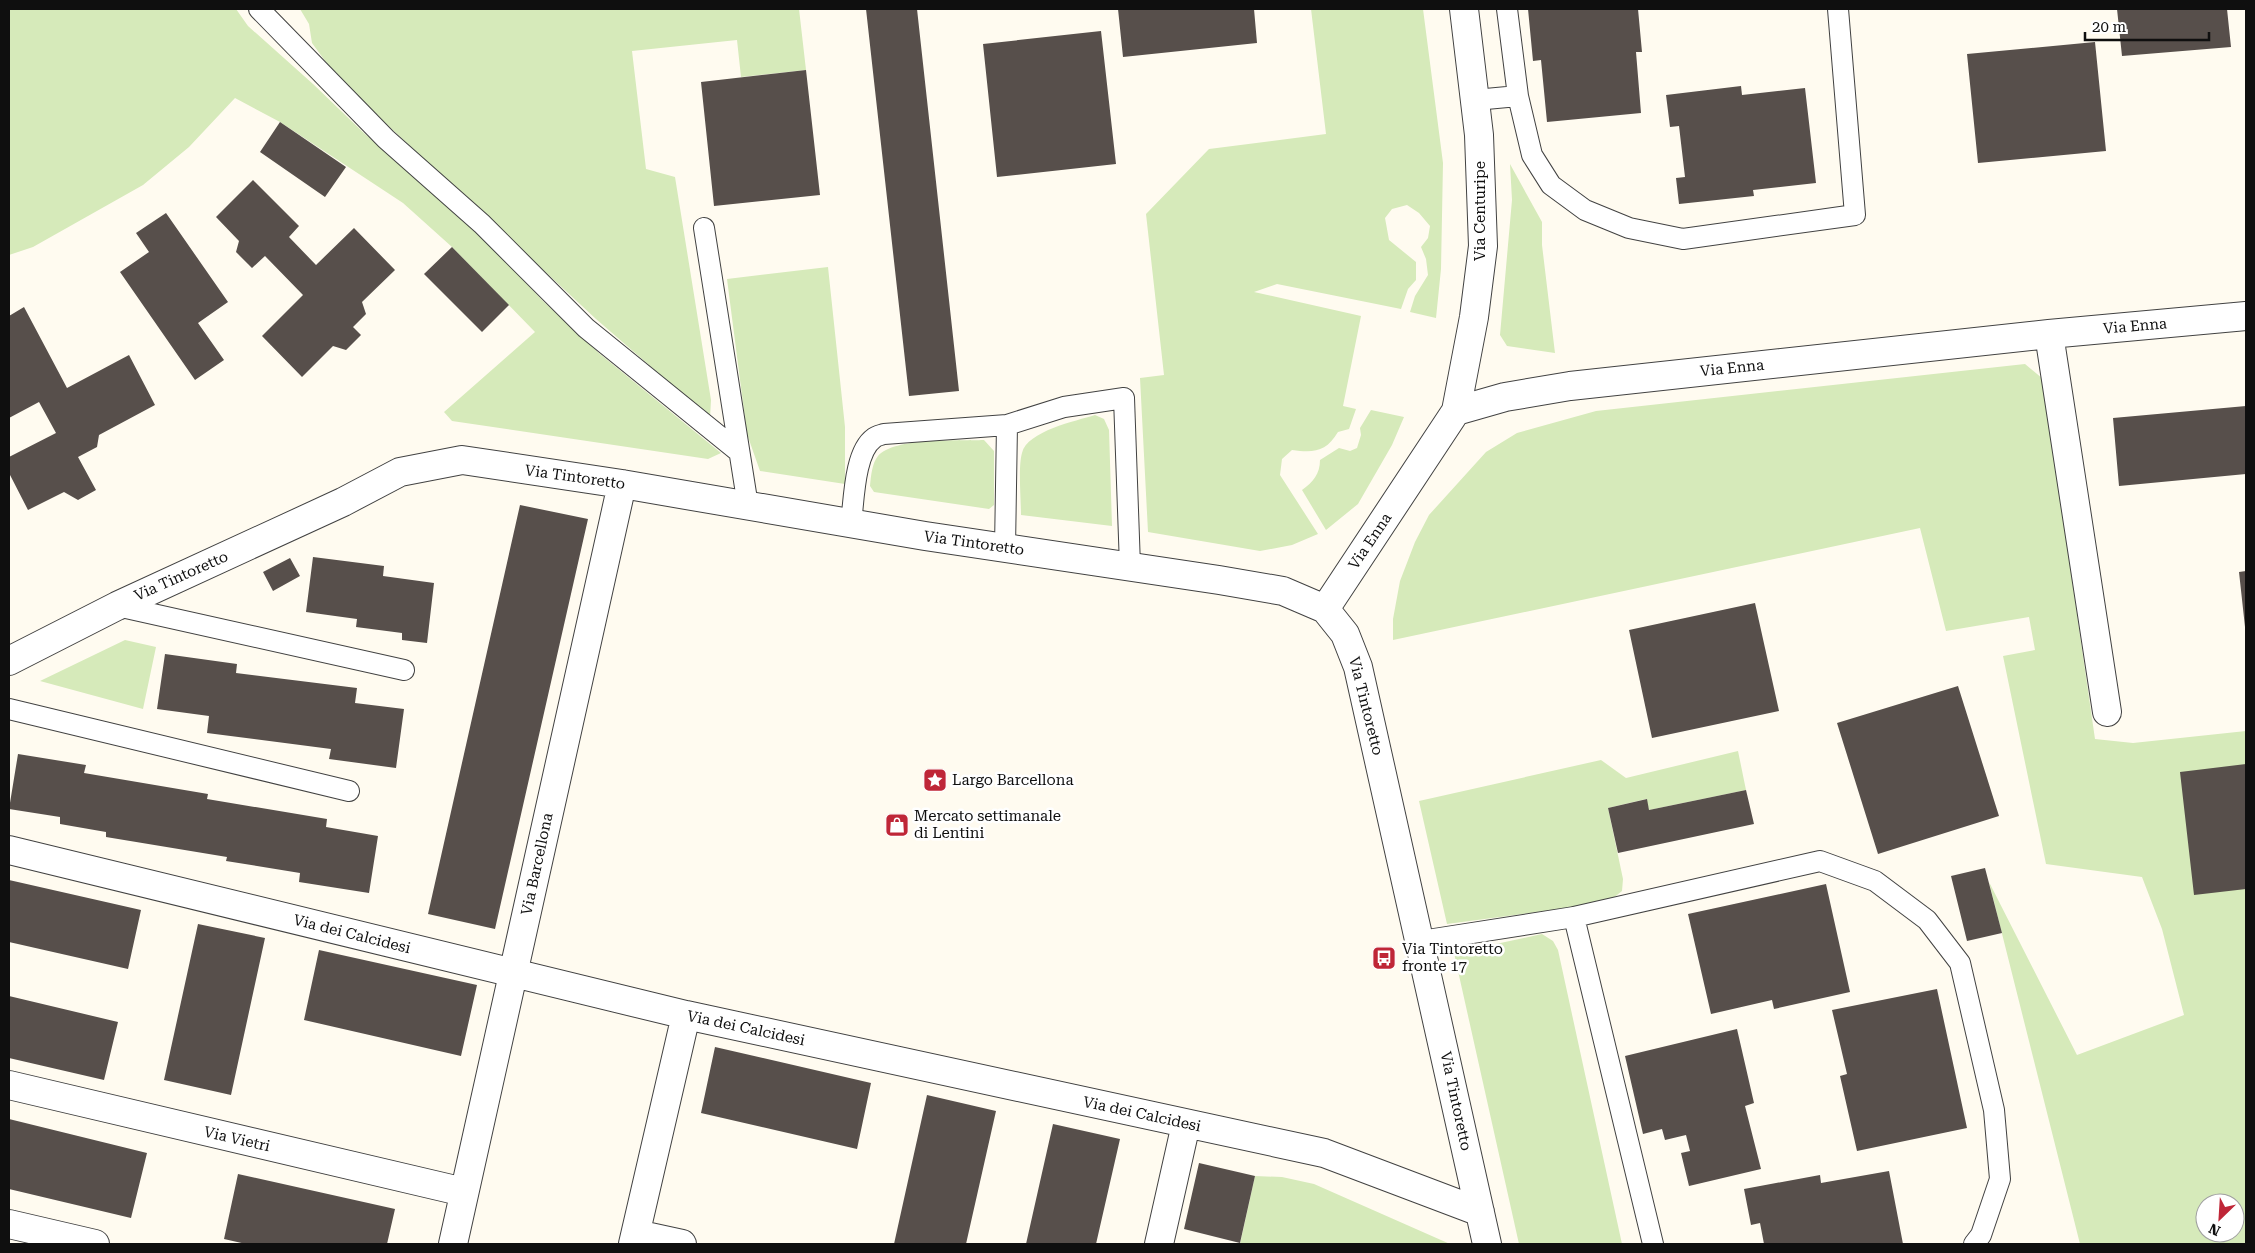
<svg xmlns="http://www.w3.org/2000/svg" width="2255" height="1253" font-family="'Roboto Serif',serif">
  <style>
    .green { fill: #d6eaba; fill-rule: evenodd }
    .building { fill: #574f4b }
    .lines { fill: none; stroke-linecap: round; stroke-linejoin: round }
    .lane-casing { stroke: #424242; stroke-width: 22 }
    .street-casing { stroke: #424242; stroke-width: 30 }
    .lane { stroke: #fff; stroke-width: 20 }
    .street { stroke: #fff; stroke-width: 28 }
    .labels { text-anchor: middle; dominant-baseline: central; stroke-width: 5; stroke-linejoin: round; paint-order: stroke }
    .street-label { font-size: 15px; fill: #0f0f0f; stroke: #fff }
    .poi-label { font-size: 15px; fill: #0f0f0f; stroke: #fff; text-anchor: start }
  </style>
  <rect width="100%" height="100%" fill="#fffbf0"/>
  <!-- green -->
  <path class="green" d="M9 9H236L248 26 313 84 365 134 470 224 543 301 600 354 721 453 708 459 452 421 444 412 535 332 452 247 403 203 280 122 235 98 189 147 143 185 33 247 9 255Z
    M300 9H799L806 70 741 77 737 40 632 51 646 169 675 177 711 400 710 418 596 319 339 80 312 43 309 24Z
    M1311 9H1423L1443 163 1441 269 1436 318 1410 312 1415 296 1428 275 1426 259 1421 247 1428 238 1430 226 1419 213 1407 205 1392 209 1385 218 1389 240 1416 262V280L1408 289 1401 309 1277 284 1254 292 1361 316 1343 406 1356 409 1349 429 1338 432C1326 452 1314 453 1292 450L1282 459 1280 475 1318 534 1292 545 1260 551 1148 532 1140 378 1164 375 1146 214 1209 149 1326 134Z
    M1510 164 1542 222V245L1555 353 1507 346 1500 335 1512 200Z
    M828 267 845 427V484L760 471 747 434 727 279Z
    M2025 364 2043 379 2095 739 2133 743 2246 731V1244H2080L1989 882 2077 1055 2184 1015 2162 929 2142 877 2046 864 2003 656 2035 650 2029 617 1946 631 1920 528 1393 640V619L1400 581 1415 542 1429 515 1486 452 1517 433 1596 411ZM2205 1203H2235V1233H2205Z
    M1371 410 1404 417 1392 445 1358 504 1326 530 1302 490C1313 482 1320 474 1320 460L1339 448 1350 451 1357 448 1361 435 1360 428Z
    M1095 415 1104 419 1109 430 1112 526 1021 515C1021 499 1018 467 1022 453 1027 431 1076 421 1095 415Z
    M984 440 994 451V505L989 509 874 492 870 486C871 476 872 463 878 456 894 437 959 441 984 440Z
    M125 640 156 647 143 709 40 681Z
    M1738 751 1746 790 1649 810 1646 799 1608 808 1623 879 1622 891 1612 899 1590 905 1447 924 1419 801 1601 760 1626 778Z
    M1542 934 1553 941 1558 950 1622 1244H1519L1454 953Z
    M1255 1176 1282 1177 1314 1184 1450 1244H1240Z"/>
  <!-- building -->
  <path class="building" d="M866 9H917L959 391 909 396Z
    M1118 9H1254L1257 43 1123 57Z
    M1528 9H1638L1642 52H1636L1641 113 1547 122 1541 60 1533 61Z
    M2117 9H2227L2231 47 2122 56Z
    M1101 31 1116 164 997 177 983 44Z
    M2095 42 2106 151 1978 163 1967 54Z
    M806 70 820 195 714 206 701 82Z
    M1741 86 1742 95 1805 88 1816 183 1753 190 1754 196 1679 204 1676 178 1685 177 1679 126 1670 127 1666 95Z
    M280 122 346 167 325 197 260 152Z
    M253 180 299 226 289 237 316 265 354 228 395 270 362 302 366 314 353 327 361 335 346 350 333 346 302 377 262 336 303 295 265 256 252 268 236 252 239 241 216 217Z
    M166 213 228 302 198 323 224 360 195 380 120 272 149 252 136 233Z
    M452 247 509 305 482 332 424 274Z
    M24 307 67 388 129 355 155 405 99 435 97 447 78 457 96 490 78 500 64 492 28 510 9 473V457L56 433 39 402 9 418V316Z
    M2246 406V474L2119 486 2113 418Z
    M520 505 588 519 495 929 428 914Z
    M313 557 384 566 383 576 434 583 427 643 402 640V633L356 627 357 619 306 612Z
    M290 558 300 576 273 591 263 572Z
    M2246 571V627H2245L2239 572Z
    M1755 603 1779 711 1652 738 1629 630Z
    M165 654 237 664 236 673 357 688 355 703 404 709 396 768 329 759 331 749 207 733 209 716 157 709Z
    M1958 686 1999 816 1878 854 1837 723Z
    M18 754 86 765 84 773 208 794 207 799 327 819 326 827 378 836 369 893 299 882 300 873 226 861 227 857 106 837V832L60 824V817L9 809Z
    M2246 764V889L2194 895 2180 772Z
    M1746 790 1754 824 1618 853 1608 808 1647 799 1649 810Z
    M1985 868 2002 933 1967 941 1951 876Z
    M9 880 141 910 128 969 9 942Z
    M1826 884 1850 992 1774 1009 1772 1000 1711 1014 1688 914Z
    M198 924 265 938 231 1095 164 1080Z
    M319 950 477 985 461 1056 304 1020Z
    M1937 989 1967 1128 1857 1151 1840 1076 1847 1074 1832 1010Z
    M9 996 118 1022 104 1080 9 1058Z
    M1737 1029 1754 1103 1745 1106 1761 1169 1689 1186 1681 1153 1690 1151 1686 1135 1665 1140 1662 1129 1643 1134 1625 1056Z
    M715 1047 871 1083 857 1149 701 1113Z
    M927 1095 996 1111 966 1244H894Z
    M9 1119 147 1153 131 1218 9 1189Z
    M1053 1124 1120 1139 1096 1244H1026Z
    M1199 1163 1255 1176 1240 1243 1184 1229Z
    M1889 1171 1903 1244H1764L1760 1223 1751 1225 1744 1189 1820 1175 1821 1183Z
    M238 1174 395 1209 387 1244H246L224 1239Z"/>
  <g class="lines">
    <!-- lane casing -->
    <g class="lane-casing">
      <path id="lane" d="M259 9 386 139 482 224 586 328 739 452
        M1507 9 1518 96 1532 155 1551 185 1585 210 1629 228 1683 239 1855 215 1838 9
        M1475 100 1518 96
        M704 228 748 506
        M1007 425 1064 407 1124 398 1130 566
        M851 523C854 502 854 452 874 438 876 436 881 435 884 434L1007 425 1005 548
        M117 606 404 670
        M9 709 349 791
        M1574 917 1653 1244
        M1421 941 1574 917 1820 861 1875 881 1927 920 1960 963 1994 1110 2000 1179 1981 1235 1974 1244"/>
    </g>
    <!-- street casing -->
    <g class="street-casing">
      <path id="street" d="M2049 334 2107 712
        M1456 411 1474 317 1483 246 1479 135 1464 9
        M1325 609 1456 411 1505 397 1570 386 2049 334 2246 316
        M9 661 117 606 343 502 400 472 462 460 622 484 925 536 1219 580 1283 591 1325 609 1345 634 1358 667 1487 1244
        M9 850 686 1015 1324 1153 1480 1212
        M9 1085 464 1192
        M9 1224 95 1244
        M636 1234 682 1244
        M453 1244 622 484
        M633 1244 686 1015
        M1159 1244 1186 1124"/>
    </g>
    <!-- lane -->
    <use href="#lane" class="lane"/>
    <!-- street -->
    <use href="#street" class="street"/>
  </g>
  <!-- icons -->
  <defs>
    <g id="sight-square" transform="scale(1.25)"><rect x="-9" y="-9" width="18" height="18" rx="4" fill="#bf2637" stroke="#fff"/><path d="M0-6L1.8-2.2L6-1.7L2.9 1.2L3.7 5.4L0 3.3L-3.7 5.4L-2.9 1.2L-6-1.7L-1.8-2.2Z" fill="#fff"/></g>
    <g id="shop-square" transform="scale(1.25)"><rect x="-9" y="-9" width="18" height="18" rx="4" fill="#bf2637" stroke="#fff"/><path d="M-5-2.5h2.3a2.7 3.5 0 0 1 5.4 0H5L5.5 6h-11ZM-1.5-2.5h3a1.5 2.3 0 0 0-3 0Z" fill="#fff"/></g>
    <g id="bus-square" transform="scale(1.25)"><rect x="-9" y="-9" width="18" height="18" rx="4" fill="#bf2637" stroke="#fff"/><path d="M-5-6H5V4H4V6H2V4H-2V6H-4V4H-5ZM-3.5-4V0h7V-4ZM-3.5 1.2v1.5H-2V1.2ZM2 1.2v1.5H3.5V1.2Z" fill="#fff"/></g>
  </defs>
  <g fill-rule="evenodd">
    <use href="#sight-square" x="935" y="780"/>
    <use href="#shop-square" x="897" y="825"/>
    <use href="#bus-square" x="1384" y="958"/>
  </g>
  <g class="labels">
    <!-- street labels -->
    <g class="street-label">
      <text transform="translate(1480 211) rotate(-90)">Via Centuripe</text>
      <text transform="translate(2135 326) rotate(-5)">Via Enna</text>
      <text transform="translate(1732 368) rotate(-6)">Via Enna</text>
      <text transform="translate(575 477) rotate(8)">Via Tintoretto</text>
      <text transform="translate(1370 541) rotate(-56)">Via Enna</text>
      <text transform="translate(974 543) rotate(8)">Via Tintoretto</text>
      <text transform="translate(181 576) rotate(-24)">Via Tintoretto</text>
      <text transform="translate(1366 706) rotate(76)">Via Tintoretto</text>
      <text transform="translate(537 864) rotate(-78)">Via Barcellona</text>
      <text transform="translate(352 934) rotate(14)">Via dei Calcidesi</text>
      <text transform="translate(746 1028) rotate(12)">Via dei Calcidesi</text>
      <text transform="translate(1456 1101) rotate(78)">Via Tintoretto</text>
      <text transform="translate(1142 1114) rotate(12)">Via dei Calcidesi</text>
      <text transform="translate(237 1139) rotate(13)">Via Vietri</text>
    </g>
    <!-- poi labels -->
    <g class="poi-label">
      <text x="952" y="780">Largo Barcellona</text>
      <text x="914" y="816">Mercato settimanale<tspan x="914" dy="17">di Lentini</tspan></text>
      <text x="1402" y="949">Via Tintoretto<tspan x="1402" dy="17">fronte 17</tspan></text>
    </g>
  </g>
  <!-- border -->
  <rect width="2255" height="1253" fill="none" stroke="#0f0f0f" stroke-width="20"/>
  <!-- north arrow -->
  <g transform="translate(2220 1218) rotate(205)"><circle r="24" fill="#ffffff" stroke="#9f9f9f"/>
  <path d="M0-4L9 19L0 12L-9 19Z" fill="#bf2637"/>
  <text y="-8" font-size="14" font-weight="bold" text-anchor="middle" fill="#0f0f0f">N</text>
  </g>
  <!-- scale -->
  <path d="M2085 32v8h124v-8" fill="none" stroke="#0f0f0f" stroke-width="2.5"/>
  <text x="2092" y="32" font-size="15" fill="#0f0f0f" stroke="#ffffff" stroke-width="4" paint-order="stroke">20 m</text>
</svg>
